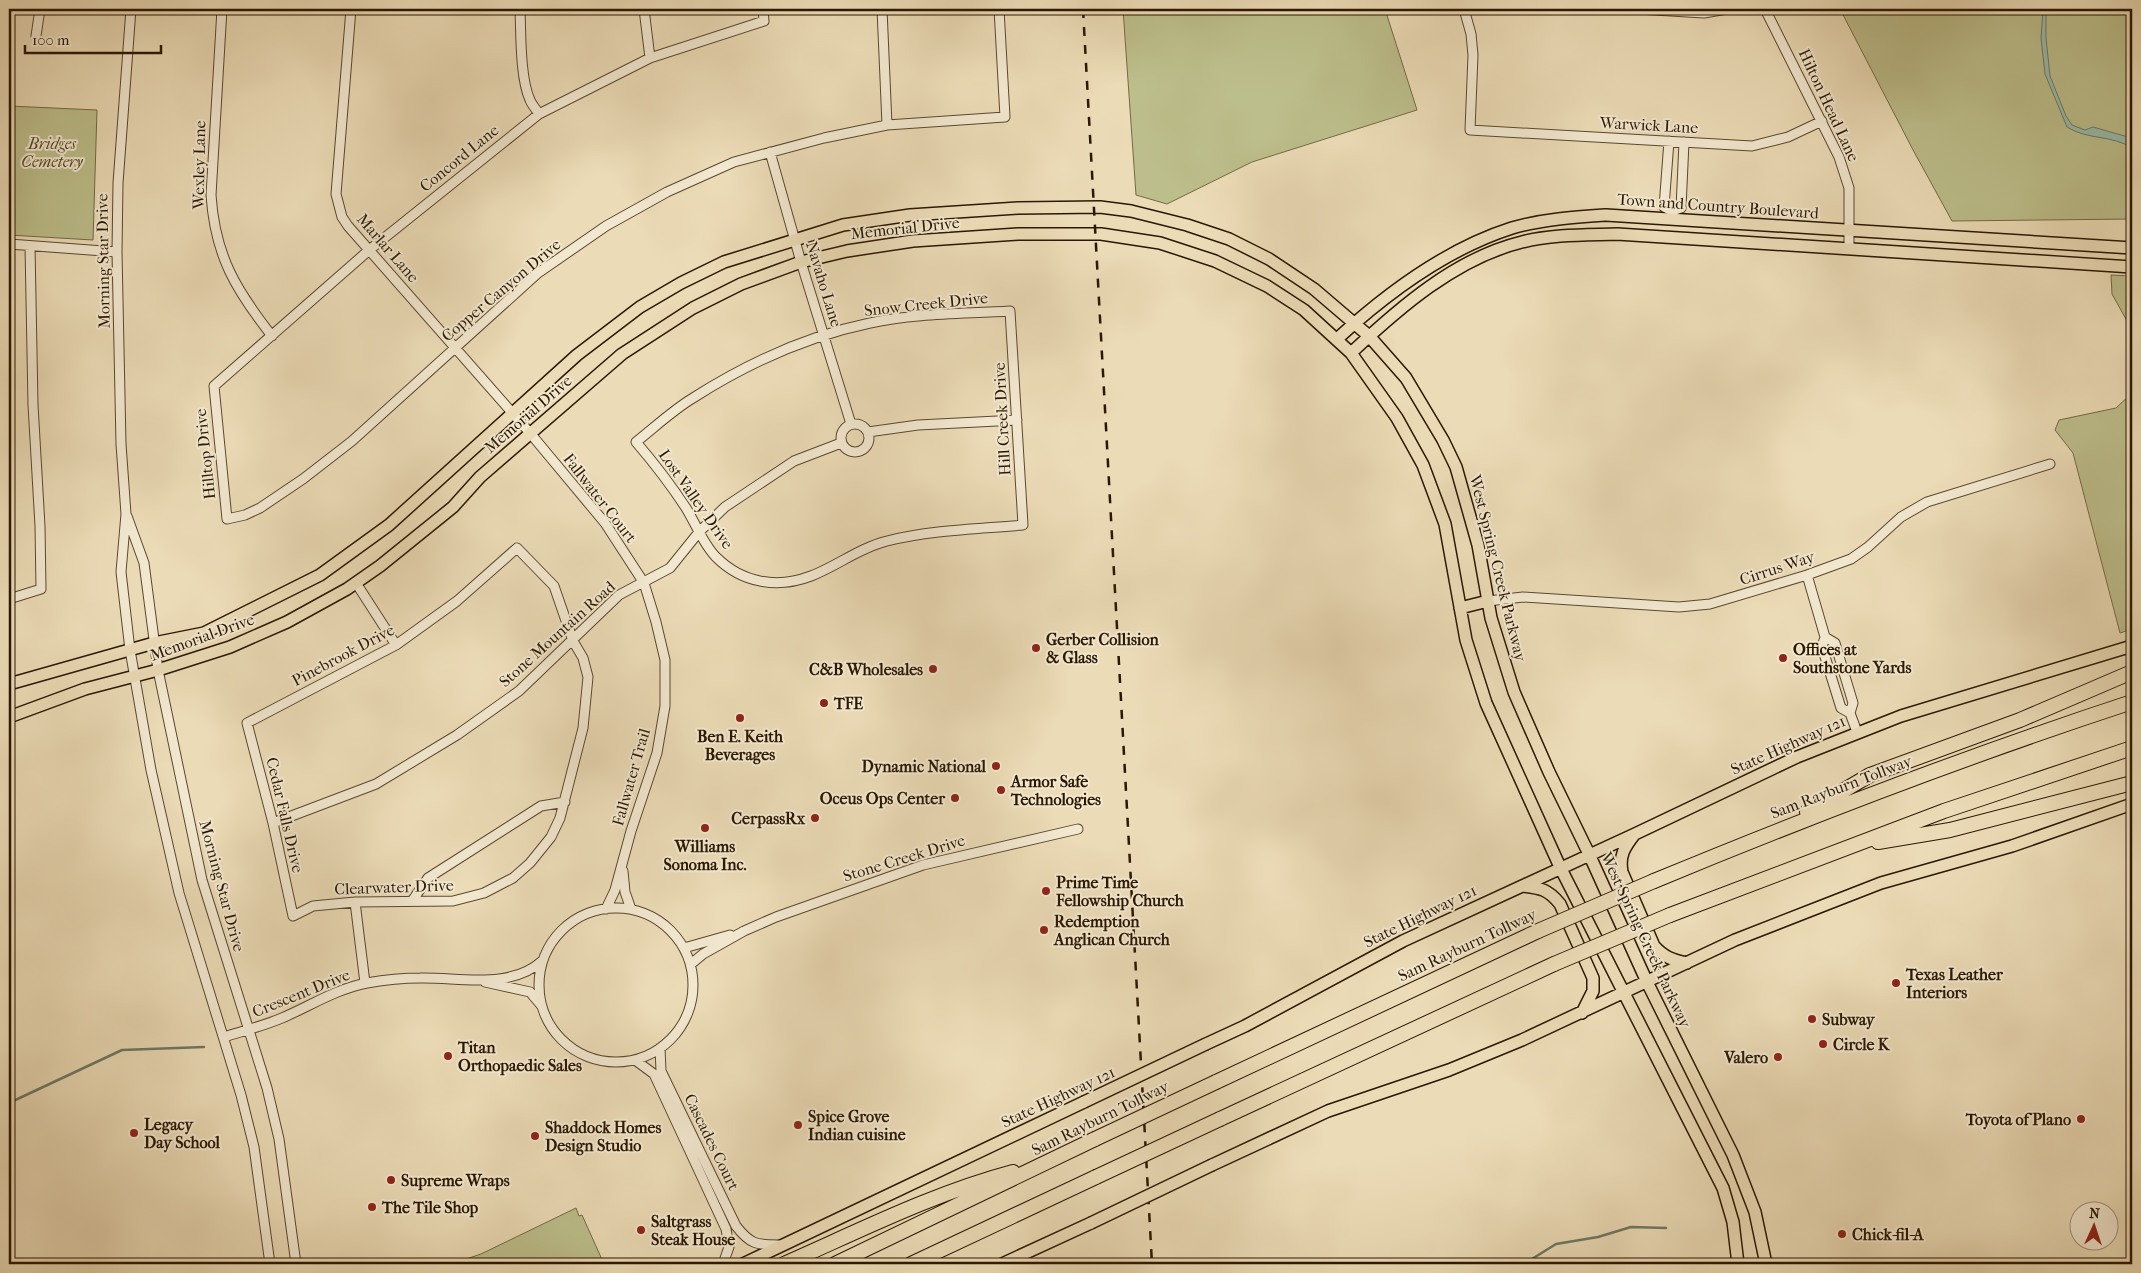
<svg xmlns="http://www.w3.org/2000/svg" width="2141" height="1273" font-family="'IM FELL French Canon',serif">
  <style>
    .green { fill: #bcbe8b; stroke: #746a46 }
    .water { fill: #99bba9; stroke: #6d7965 }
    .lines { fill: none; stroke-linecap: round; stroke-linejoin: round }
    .stream { stroke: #6d7965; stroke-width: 2.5 }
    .minor-casing { stroke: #5b482e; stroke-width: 11 }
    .major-casing { stroke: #2b1700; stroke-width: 14 }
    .highway-casing { stroke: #2b1700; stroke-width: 16 }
    .minor { stroke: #f2e8d0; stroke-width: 9 }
    .major { stroke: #ebdbb6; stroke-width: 11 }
    .highway { stroke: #ebdbb6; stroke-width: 14 }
    .rail { stroke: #2b1700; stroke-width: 2.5; stroke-dasharray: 9 9; stroke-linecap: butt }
    .major-bridge-casing { stroke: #2b1700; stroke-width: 14; stroke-linecap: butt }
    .highway-bridge-casing { stroke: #2b1700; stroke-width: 16; stroke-linecap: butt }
    .major-bridge { stroke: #ebdbb6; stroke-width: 11 }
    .highway-bridge { stroke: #ebdbb6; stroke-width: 14 }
    .poi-dot { fill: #8f2418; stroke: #f2e8d0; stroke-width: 2 }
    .labels { text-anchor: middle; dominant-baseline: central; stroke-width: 4; stroke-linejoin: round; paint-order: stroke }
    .street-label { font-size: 16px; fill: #2b1700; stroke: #f2e8d0 }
    .park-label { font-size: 16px; font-style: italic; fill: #56492a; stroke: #f2e8d0 }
    .poi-label { font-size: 16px; font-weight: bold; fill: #2b1700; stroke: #f2e8d0; text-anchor: start }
  </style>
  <rect width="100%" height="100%" fill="#ebdbb6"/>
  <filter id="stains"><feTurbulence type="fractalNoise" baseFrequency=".004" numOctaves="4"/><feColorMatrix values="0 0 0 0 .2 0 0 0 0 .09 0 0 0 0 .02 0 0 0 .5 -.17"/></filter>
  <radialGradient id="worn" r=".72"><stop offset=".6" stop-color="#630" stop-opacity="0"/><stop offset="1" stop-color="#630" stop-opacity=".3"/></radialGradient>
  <!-- green -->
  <path class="green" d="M1123 9H1385L1417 110 1252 162 1167 204 1136 195Z
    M1840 9H2132V219L1952 221 1912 148Z
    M9 106 97 110 93 240 9 235Z
    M2111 275 2132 276V330L2112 294Z
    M2132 393V629L2120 633 2073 453 2055 430 2059 420 2116 408Z
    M576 1208 579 1216 582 1215 604 1264H428L466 1259 481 1254Z"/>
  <!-- water -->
  <path class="water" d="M2043 9H2046V38L2050 76 2066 116 2072 125 2085 130 2093 127 2128 137 2132 139V148C2113 135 2087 140 2067 127L2045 74 2041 38Z"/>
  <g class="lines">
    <!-- stream -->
    <path class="stream" d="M9 1103 122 1050 204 1047
      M1524 1264 1556 1244 1598 1237 1631 1227 1666 1228"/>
    <!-- minor casing -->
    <g class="minor-casing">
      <path id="minor" d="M131 9 118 183 117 252 121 444 126 514 121 572 130 650 151 770 179 893 241 1095 254 1147 270 1264
        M222 9 211 195C215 256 236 290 272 336
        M351 9 336 194 342 217 348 226 530 433 605 523 644 583 656 622 665 660V706L657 753 631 831 615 890 606 909
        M520 9C521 34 520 78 530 100 532 105 536 109 539 114
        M644 9 650 58
        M763 9 764 21 650 58 539 114 368 251 214 386 227 519 245 515 260 508 303 479 352 441 538 273 606 226 667 192 734 162 824 138 887 125 1005 117 999 9
        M882 9 887 125
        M1464 9 1471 34 1473 55 1470 130 1752 146 1788 137 1822 121
        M1638 9 1704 13 1727 9
        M1765 9 1839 157 1849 188V249
        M36 36 40 9
        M1669 141 1664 207 1672 211 1681 208 1684 142
        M770 152 801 262 851 424
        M9 244 117 252
        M1010 311 1023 525C978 529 931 530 887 541 859 548 837 566 811 576 777 589 742 583 716 557 703 544 696 524 686 508 671 485 654 463 636 442 655 427 673 410 693 398 748 363 807 336 870 323 916 313 964 314 1010 311Z
        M841 438a14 14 0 1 1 28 0a14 14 0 1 1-28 0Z
        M868 432 918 425 1017 420
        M127 516 144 563 158 670 202 880 267 1088 279 1139 296 1264
        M517 548 554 586 573 641 583 658 588 677 583 728 560 818 551 837 530 863 513 878 484 893 453 901 355 902 313 906 293 916 273 823 247 723 396 645 457 601Z
        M1807 575 1825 637 1822 647 1841 708 1850 713
        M356 583 396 645
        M9 599 41 589 40 526 33 405 30 246
        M1488 601 1523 597 1679 607 1710 604 1807 575 1851 559 1868 547 1901 517 1927 502 2050 464
        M1825 637 1835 643 1853 703 1850 713 1857 732
        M273 823 376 784 457 735 519 691 619 595 670 568 699 532 725 507 794 461 841 443
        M623 871 625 892 631 909
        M412 901 428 878 541 806 565 802
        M355 902 365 983
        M539 985a77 77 0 1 1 154 0a77 77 0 1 1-154 0Z
        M684 948 730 935
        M691 964 703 954 744 931 776 917 923 865 1078 829
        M485 982 530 992 541 1005
        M224 1037C243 1031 263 1026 282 1018 310 1006 336 989 367 983 384 980 402 978 420 978 459 977 510 990 542 961
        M660 1048 661 1071 736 1226C750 1244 756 1245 779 1245
        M635 1060 654 1074 726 1229 729 1247 723 1264"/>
    </g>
    <!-- major casing -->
    <g class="major-casing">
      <path id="major" d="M1337 339C1388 292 1446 249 1512 228 1543 219 1575 217 1606 215L2132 248
        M1351 353C1399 308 1456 258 1522 242 1553 234 1586 235 1617 234L2132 267
        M1460 608 1488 601
        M9 684 154 643 204 633 320 575 389 525 577 355 640 307 681 283 724 262 843 225 910 215 1018 208 1100 207 1131 211 1187 225 1229 239 1269 259 1314 289 1369 336 1406 378 1443 440 1456 467 1478 545 1491 618 1514 692 1549 772 1589 854 1647 982 1733 1155 1755 1212 1766 1264
        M9 717 85 689 158 670 230 647 287 622 347 589 380 566 453 507 480 477 622 354 693 308 741 284 801 262 847 251 913 241 1018 234H1101L1160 243 1215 261 1267 286 1304 310 1351 353 1397 418 1423 465 1445 524 1466 640 1486 703 1560 867 1723 1188 1733 1222 1738 1264
        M1634 835C1624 848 1619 856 1622 872L1654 946C1664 957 1672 960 1687 963
        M1523 886C1540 888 1548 889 1560 904L1593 978V991L1582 1013
        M1206 1044 1245 1026 1403 941 1635 834 1797 757 1901 716 2132 646
        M1212 1165 1328 1111 1449 1070 1522 1040 1735 940 1822 906 1881 883 2012 846 2132 804
        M743 1264 1084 1102
        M1002 1264 1091 1223"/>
    </g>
    <!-- highway casing -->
    <g class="highway-casing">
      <path id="highway" d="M1807 812 1870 775 2020 720 2132 672
        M1878 842 1950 830 2132 783
        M1654 881C1811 816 1970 755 2132 702
        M1670 915 1944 811 2132 748
        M1216 1082 1538 931
        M1220 1119 1554 964
        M784 1264C859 1231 934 1193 1013 1172
        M835 1264 1095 1139
        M911 1264 1096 1177"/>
    </g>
    <!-- minor -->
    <use href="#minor" class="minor"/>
    <!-- major -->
    <use href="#major" class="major"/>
    <!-- highway -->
    <use href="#highway" class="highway"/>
    <!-- rail -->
    <path class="rail" d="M1083 9 1152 1264"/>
    <!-- major-bridge casing -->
    <g class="major-bridge-casing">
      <path id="major-bridge" d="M1084 1102 1206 1044
        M1091 1223 1212 1165"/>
    </g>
    <!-- highway-bridge casing -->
    <g class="highway-bridge-casing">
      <path id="highway-bridge" d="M1538 931 1654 881
        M1554 964 1670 915
        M1095 1139 1216 1082
        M1096 1177 1220 1119"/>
    </g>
    <!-- major-bridge -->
    <use href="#major-bridge" class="major-bridge"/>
    <!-- highway-bridge -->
    <use href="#highway-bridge" class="highway-bridge"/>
  </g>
  <!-- markers -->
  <g class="poi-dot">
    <circle cx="1036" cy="648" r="5"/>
    <circle cx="1783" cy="658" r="5"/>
    <circle cx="933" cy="669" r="5"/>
    <circle cx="824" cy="703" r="5"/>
    <circle cx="740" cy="718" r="5"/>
    <circle cx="996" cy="766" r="5"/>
    <circle cx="1001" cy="790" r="5"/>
    <circle cx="955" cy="798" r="5"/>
    <circle cx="815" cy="818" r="5"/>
    <circle cx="705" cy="828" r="5"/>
    <circle cx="1046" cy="891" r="5"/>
    <circle cx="1044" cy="930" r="5"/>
    <circle cx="1896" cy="983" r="5"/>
    <circle cx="1812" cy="1019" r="5"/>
    <circle cx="1823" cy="1044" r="5"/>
    <circle cx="448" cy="1056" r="5"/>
    <circle cx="1778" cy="1057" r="5"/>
    <circle cx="2081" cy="1119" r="5"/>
    <circle cx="798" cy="1125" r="5"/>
    <circle cx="134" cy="1133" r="5"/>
    <circle cx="535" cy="1136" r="5"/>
    <circle cx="391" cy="1180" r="5"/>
    <circle cx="372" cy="1207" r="5"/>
    <circle cx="641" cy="1230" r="5"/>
    <circle cx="1842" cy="1234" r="5"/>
  </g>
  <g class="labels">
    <!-- street labels -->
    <g class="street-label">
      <text transform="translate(1829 105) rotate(65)">Hilton Head Lane</text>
      <text transform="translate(1649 125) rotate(3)">Warwick Lane</text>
      <text transform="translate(459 158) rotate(-39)">Concord Lane</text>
      <text transform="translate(199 165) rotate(-89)">Wexley Lane</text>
      <text transform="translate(1718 206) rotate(4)">Town and Country Boulevard</text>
      <text transform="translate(905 228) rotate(-6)">Memorial Drive</text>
      <text transform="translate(388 248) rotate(49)">Marlar Lane</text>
      <text transform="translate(103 261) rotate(-91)">Morning Star Drive</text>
      <text transform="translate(824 284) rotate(73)">Navaho Lane</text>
      <text transform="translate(501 290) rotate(-40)">Copper Canyon Drive</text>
      <text transform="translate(926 304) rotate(-6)">Snow Creek Drive</text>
      <text transform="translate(528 414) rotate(-41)">Memorial Drive</text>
      <text transform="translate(1002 419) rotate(-93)">Hill Creek Drive</text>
      <text transform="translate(205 454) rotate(-96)">Hilltop Drive</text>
      <text transform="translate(600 498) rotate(52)">Fallwater Court</text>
      <text transform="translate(696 499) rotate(55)">Lost Valley Drive</text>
      <text transform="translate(1498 568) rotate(76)">West Spring Creek Parkway</text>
      <text transform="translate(1777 568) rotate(-18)">Cirrus Way</text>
      <text transform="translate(557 634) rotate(-42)">Stone Mountain Road</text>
      <text transform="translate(202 637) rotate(-20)">Memorial Drive</text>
      <text transform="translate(343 655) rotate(-28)">Pinebrook Drive</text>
      <text transform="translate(1788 745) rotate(-24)">State Highway 121</text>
      <text transform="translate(631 777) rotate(-74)">Fallwater Trail</text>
      <text transform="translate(1841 787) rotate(-21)">Sam Rayburn Tollway</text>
      <text transform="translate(285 815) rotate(77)">Cedar Falls Drive</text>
      <text transform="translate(904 858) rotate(-17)">Stone Creek Drive</text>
      <text transform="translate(222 886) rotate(75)">Morning Star Drive</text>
      <text transform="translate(394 887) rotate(-2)">Clearwater Drive</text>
      <text transform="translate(1420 916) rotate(-26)">State Highway 121</text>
      <text transform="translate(1646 940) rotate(65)">West Spring Creek Parkway</text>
      <text transform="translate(1467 945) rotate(-25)">Sam Rayburn Tollway</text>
      <text transform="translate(301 993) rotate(-22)">Crescent Drive</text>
      <text transform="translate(1058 1097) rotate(-25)">State Highway 121</text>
      <text transform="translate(1100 1118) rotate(-26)">Sam Rayburn Tollway</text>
      <text transform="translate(712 1142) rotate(64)">Cascades Court</text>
    </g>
    <!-- park labels -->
    <g class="park-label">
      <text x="52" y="143">Bridges<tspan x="52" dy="18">Cemetery</tspan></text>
    </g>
    <!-- poi labels -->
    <g class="poi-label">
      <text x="1046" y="639">Gerber Collision<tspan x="1046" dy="18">&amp; Glass</tspan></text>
      <text x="1793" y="649">Offices at<tspan x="1793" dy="18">Southstone Yards</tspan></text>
      <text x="923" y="669" text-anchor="end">C&amp;B Wholesales</text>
      <text x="834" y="703">TFE</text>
      <text x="740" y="736" text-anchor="middle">Ben E. Keith<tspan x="740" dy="18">Beverages</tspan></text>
      <text x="986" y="766" text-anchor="end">Dynamic National</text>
      <text x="1011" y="781">Armor Safe<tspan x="1011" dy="18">Technologies</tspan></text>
      <text x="945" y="798" text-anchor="end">Oceus Ops Center</text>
      <text x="805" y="818" text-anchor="end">CerpassRx</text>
      <text x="705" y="846" text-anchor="middle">Williams<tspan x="705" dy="18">Sonoma Inc.</tspan></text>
      <text x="1056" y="882">Prime Time<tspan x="1056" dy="18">Fellowship Church</tspan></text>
      <text x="1054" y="921">Redemption<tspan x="1054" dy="18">Anglican Church</tspan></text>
      <text x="1906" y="974">Texas Leather<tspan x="1906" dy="18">Interiors</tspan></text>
      <text x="1822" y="1019">Subway</text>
      <text x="1833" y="1044">Circle K</text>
      <text x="458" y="1047">Titan<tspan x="458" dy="18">Orthopaedic Sales</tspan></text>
      <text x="1768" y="1057" text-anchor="end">Valero</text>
      <text x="808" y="1116">Spice Grove<tspan x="808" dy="18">Indian cuisine</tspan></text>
      <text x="2071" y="1119" text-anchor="end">Toyota of Plano</text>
      <text x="144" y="1124">Legacy<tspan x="144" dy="18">Day School</tspan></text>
      <text x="545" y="1127">Shaddock Homes<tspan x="545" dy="18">Design Studio</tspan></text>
      <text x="401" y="1180">Supreme Wraps</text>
      <text x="382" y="1207">The Tile Shop</text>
      <text x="651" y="1221">Saltgrass<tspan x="651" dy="18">Steak House</tspan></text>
      <text x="1852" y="1234">Chick-fil-A</text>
    </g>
  </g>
  <!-- margin -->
  <rect width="2141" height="1273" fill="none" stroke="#ebdbb6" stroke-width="30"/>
  <rect x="10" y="10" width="2121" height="1253" fill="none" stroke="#2b1700" stroke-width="2.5"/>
  <rect x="15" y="15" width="2111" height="1243" fill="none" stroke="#2b1700"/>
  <!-- north arrow -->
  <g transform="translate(2094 1226) rotate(3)"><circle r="24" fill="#f2e8d0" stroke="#a2947d"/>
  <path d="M0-4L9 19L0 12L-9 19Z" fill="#8f2418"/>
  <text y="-8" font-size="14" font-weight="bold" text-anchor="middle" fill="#2b1700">N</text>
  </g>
  <!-- scale -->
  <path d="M25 45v8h136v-8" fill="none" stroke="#2b1700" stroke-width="2.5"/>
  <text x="32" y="45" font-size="15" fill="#2b1700" stroke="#f2e8d0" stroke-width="4" paint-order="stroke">100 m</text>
  <rect width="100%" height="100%" filter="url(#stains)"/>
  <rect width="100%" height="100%" fill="url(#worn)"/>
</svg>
